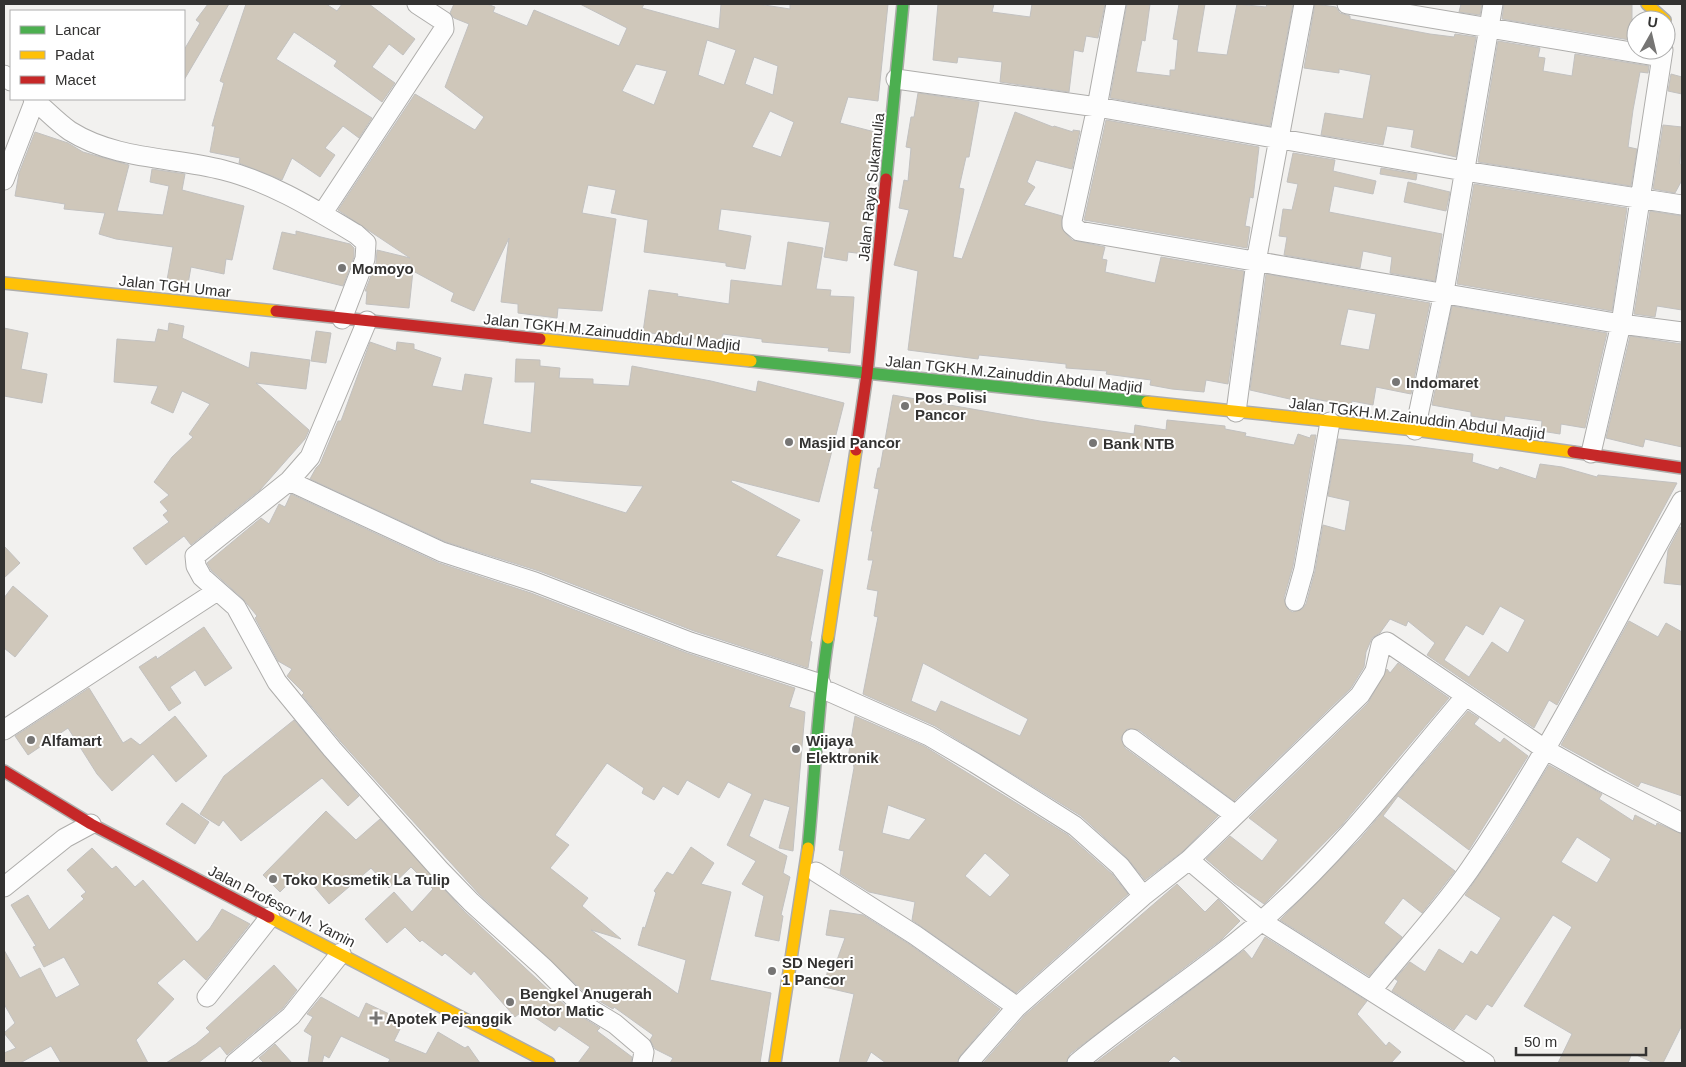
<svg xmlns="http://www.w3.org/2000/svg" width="1686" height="1067" font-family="Arial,sans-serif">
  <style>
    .building { fill: #cfc7ba; stroke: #c2c1c0; fill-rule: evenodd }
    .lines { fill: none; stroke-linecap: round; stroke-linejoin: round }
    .street-casing { stroke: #aeadab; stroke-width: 21 }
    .fast-casing { stroke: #aeadab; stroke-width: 14 }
    .slow-casing { stroke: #aeadab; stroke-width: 14 }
    .jam-casing { stroke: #aeadab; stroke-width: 14 }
    .street { stroke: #fdfdfd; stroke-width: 19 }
    .fast { stroke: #4caf50; stroke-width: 11 }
    .slow { stroke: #ffc107; stroke-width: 11 }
    .jam { stroke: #c62828; stroke-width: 11 }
    .poi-dot { fill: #767574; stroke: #fff; stroke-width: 2 }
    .labels { text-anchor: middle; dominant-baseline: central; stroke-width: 4; stroke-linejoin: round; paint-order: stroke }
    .street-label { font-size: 15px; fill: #333231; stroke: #fff }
    .poi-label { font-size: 15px; font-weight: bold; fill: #333231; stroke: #fff; text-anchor: start }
  </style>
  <rect width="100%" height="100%" fill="#f2f1ef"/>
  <!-- building -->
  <path class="building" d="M208 4H229L184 80V50L200 23 196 20Z
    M246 4H326L337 11 342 4H369L415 39 403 55 389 44 372 67 395 83 382 102 334 66 337 61 294 32 276 59 372 118 359 138 343 126 325 148 335 155 320 177 292 158 282 180 239 163 240 158 210 152 215 126H212L224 83 220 81Z
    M454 4H487L495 7 493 12 527 26 534 10 619 46 627 28 580 4H644L642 8 719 29 721 4H758L790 9V4H888L878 101 848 97 840 123 875 132 871 162 864 254 848 252 847 261 824 257 830 222 721 209 718 230 751 236 745 269 726 266V263L644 252 648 220 611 213 616 190 588 185 582 213 616 219 602 311 558 308 557 318 518 313V304L501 302 509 238 474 311 451 301 454 293 413 271 409 308 366 304 367 291H365L376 263 377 250 410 258 338 210 415 94 475 130 484 117 445 87 469 24 454 18 450 13ZM707 40 736 50 724 85 698 75ZM754 57 778 66 773 95 745 84ZM636 64 667 71 654 105 622 91ZM770 111 794 122 781 157 752 147Z
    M938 4H994L992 12 1030 17 1032 4H1105L1098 38 1086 36 1083 52 1074 50 1069 92 1000 82 1002 62 958 57 957 63 933 60Z
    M1127 4H1150L1145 41 1142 40 1136 72 1170 76V70H1175L1178 40 1173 39 1179 4H1205L1197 52 1227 55 1237 4 1266 7 1267 4H1293L1270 126 1110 98Z
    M1315 4 1336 7 1340 13 1350 16V19L1430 34 1454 37 1455 34 1476 37 1456 157 1411 147 1414 130 1387 126 1383 145 1321 135 1325 113 1363 119 1371 75 1339 69V73L1304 68Z
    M1461 4H1482L1480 15 1459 12Z
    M1504 4 1632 5V20H1636V41L1502 19Z
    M1498 41 1540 48 1538 57 1545 58 1543 71 1572 76 1575 54 1649 66 1648 73 1640 72 1633 110 1628 147 1637 149 1631 186 1478 162Z
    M1671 74 1682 77V94L1668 91Z
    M918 93 979 102 969 157H966L959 188 964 189 953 257 962 259 1015 112 1053 127 1054 126 1073 132V130L1080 131 1072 169 1036 160 1027 182 1035 187 1024 205 1062 216V229L1072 240 1105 247 1102 259 1107 260 1105 272 1155 283 1161 257 1244 271 1228 384 1206 380 1204 392 1172 389 1150 385 1151 380 1106 374 1107 371 1066 368V364L979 355 978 359 908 350 918 271 894 265 909 210 899 208 904 180 908 181 911 148 906 147 911 117H914Z
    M1106 120 1259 147 1253 198 1250 197 1245 226 1250 227 1247 248 1084 220Z
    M1663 125 1682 127 1680 164 1682 165V180L1675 193 1653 189Z
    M35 132 68 143 83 152 129 165 117 211 163 215 169 186 150 182 152 169 185 174 182 190 244 206 232 260 226 259 224 274 191 267 188 284 167 280 173 247 116 239 99 234 105 213 64 209 65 204 15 196 19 173Z
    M1293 153 1335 160 1333 171 1376 181 1373 194 1334 186 1329 212 1442 234 1435 281 1390 273 1392 257 1363 251 1360 268 1284 255 1287 237 1279 236 1283 209 1292 210 1298 184 1287 182Z
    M1381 168 1417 174 1416 180 1380 174Z
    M1408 182 1450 192 1446 211 1404 202Z
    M1474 184 1627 208 1612 311 1457 284Z
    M1650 211 1682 216V310L1657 306 1655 317 1634 314Z
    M296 231 350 244 354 248V257L343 286 273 269 282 232 296 235Z
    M788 242 823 248 816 289 831 290 830 296 854 297 850 353 828 351 829 348 762 342V339L723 334 722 340 713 339 712 341 643 332 649 290 678 294 677 296 729 304 731 280 782 286Z
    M1266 274 1430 303 1411 394 1376 387 1373 405 1352 401 1351 406 1310 398 1309 402 1294 400 1250 390ZM1348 309 1376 314 1369 350 1340 345Z
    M1452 306 1607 333 1585 428 1561 424 1560 434 1541 431 1542 421 1505 416 1504 421 1471 416V412L1432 405Z
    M169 323 184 326 182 338 249 368 251 352 310 360 306 389 256 383 309 430 305 439 260 490 191 545 184 536 146 565 133 548 169 522 163 515 168 511 160 502 169 495 154 482 172 457 193 437 189 434 210 404 182 391 173 413 151 403 158 386 114 382 117 339 155 342 158 329 168 331Z
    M4 328 28 333 21 369 47 374 42 403 4 396Z
    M316 331 331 333 326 363 311 361Z
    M1630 336 1682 344V447L1645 439 1643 447 1606 438Z
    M370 342 396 351 397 342 414 344V349L441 358 432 386 462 391 465 374 492 378 483 424 531 433 535 382H515L516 359 540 360V366L560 368 559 378 593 379V384L629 386 632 366 711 381 756 392 758 381 844 403 819 502 732 480 731 482 800 520 776 556 823 570 810 641 812 642 808 668 694 631 539 571 446 542 310 479 316 468 320 464 338 421H341ZM531 479 643 486 626 513 530 483Z
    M893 395 1040 421 1134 434 1135 425 1166 430 1167 420 1225 426V429L1246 433 1245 436 1294 445 1298 434 1310 438 1311 435H1316L1293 566 1284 598 1287 608 1292 612 1302 609 1306 604 1315 571 1323 525 1345 531 1350 501 1328 496 1338 439 1413 446 1473 454 1472 462 1498 470 1500 467 1536 479 1540 464 1562 467 1597 477 1598 475 1677 483 1557 705 1549 700 1534 728 1427 655 1435 643 1408 621 1406 626 1390 619 1380 633 1372 638 1366 652 1364 667 1351 688 1234 801 1139 730 1127 729 1121 738 1125 748 1218 816 1182 852 1145 880 1127 858 1081 816 935 726 863 694 878 617 874 616 878 591 867 589 873 560H868L873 531H871L879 489 874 488 878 468H880ZM1500 606 1525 620 1508 653 1492 642 1469 677 1444 660 1466 625 1483 635ZM923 663 1028 719 1020 736 941 701 936 712 911 701Z
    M291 494 439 563 531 593 687 653 795 688 789 707 805 712 793 851 779 848 790 807 764 799 749 836 787 856 783 873 790 877 781 915 783 916 779 941 755 936 764 896 742 884 756 861 727 845 752 794 728 782 719 798 687 780 678 795 663 786 654 800 642 793 644 788 607 763 555 835 569 845 550 868 588 898 582 906 621 939 591 930 678 994 686 960 638 945 643 927 645 928 656 893 654 891 667 872 673 875 691 847 714 863 701 884 731 892 710 980 771 993 760 1063H670L673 1058 655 1049 650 1040 653 1035 614 1007 613 1009 584 992 479 894 341 742 302 695 304 693 287 676 292 669 278 661 255 618 257 616 243 599 211 570 207 563 261 518 269 524 279 504 285 507Z
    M1680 527 1682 528V585L1664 583 1668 550Z
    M4 546 20 563 4 578Z
    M13 586 48 616 15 657 4 648V598Z
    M1629 621 1658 637 1666 623 1682 632V796L1641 782 1638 787 1561 745Z
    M204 627 232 668 205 686 195 670 170 687 181 703 169 711 139 667 156 656 157 659Z
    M1398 663 1449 698 1342 825 1264 904 1234 883 1206 859 1230 836 1262 861 1278 840 1249 818 1368 703 1387 669 1390 673Z
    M89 688 123 743 131 738 140 745 175 716 207 756 176 782 153 754 112 791 97 774 68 728 28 755 15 736Z
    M1468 711 1479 718 1474 724 1500 743 1504 738 1528 756 1469 850 1398 796 1383 816 1455 871 1422 913 1403 898 1384 923 1402 937 1369 976 1280 920 1359 840Z
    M855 716 924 746 1068 835 1112 874 1128 894 1016 993 912 920 915 902 869 892 840 874 844 851 839 850 854 768 853 760 848 758ZM888 805 926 819 909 840 882 833ZM985 853 1010 875 990 897 965 876Z
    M294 720 359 796 348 806 322 778 241 841 223 820 219 826 200 814 224 776Z
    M1549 765 1602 794 1599 799 1633 821 1635 815 1656 826 1657 823 1682 834V1025L1663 1063H1654L1632 1053 1628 1063H1558L1572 1034 1524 1006 1572 927 1553 915 1492 1007 1487 1004 1476 1020 1466 1014 1454 1030 1392 991 1398 981 1395 979 1410 962 1425 972 1439 949 1463 964 1471 951 1477 955 1501 918 1465 895 1509 831ZM1577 837 1611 859 1597 883 1561 862Z
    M182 803 209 822 195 844 166 824Z
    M326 811 356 840 380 819 463 910 569 1009 600 1028 597 1031 632 1057 631 1063H578L590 1047 559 1026 555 1031 524 1010 515 1017 474 971 471 975 445 953 442 956 422 940 420 942 405 927 387 943 365 919 394 892 412 912 433 889 411 867 389 888 371 868 329 904 301 871 280 892 263 875Z
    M92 848 112 869 116 866 135 887 143 880 197 942 210 928 222 909 250 924 206 980 184 959 157 983 174 999 136 1040 148 1063H61L51 1046 20 1063H4V1053L16 1048 4 1033 15 1023 4 1004V950L20 978 40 968 56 998 80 985 64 957 44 967 33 947 36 946 11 905 28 895 49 930 84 899 81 896 86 892 67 870Z
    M1177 884 1205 912 1218 899 1240 921 1221 940 1070 1054 1066 1063H983L1025 1015Z
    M830 910 863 915 909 944 1000 1009 960 1056 957 1063H886L871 1052 866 1063H839L854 994 824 987 828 969 833 971 845 938 826 935Z
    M1265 937 1367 1001 1357 1014 1386 1046 1389 1042 1401 1052 1391 1063H1183L1174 1056 1167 1063H1095L1244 950 1252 959Z
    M274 965 297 990 283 1008 227 1055 220 1046 198 1063H166L196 1044 210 1032 206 1028Z
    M321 997 359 1018 366 1003 404 1021 394 1041 426 1054 438 1032 465 1048 468 1046 480 1063H388L390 1059 341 1036 329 1058 324 1055 322 1063H308L312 1036 304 1031 313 1017 307 1014Z
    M275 1044 292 1063H264L259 1058Z"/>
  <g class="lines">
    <!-- street casing -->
    <g class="street-casing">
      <path id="street" d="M1116 4 1097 107 1072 221V225L1079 231 1621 324 1682 332
        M1347 4 1661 57
        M4 75 11 81
        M896 79 1097 107 1464 171 1682 205
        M33 99C45 109 57 122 70 131 116 160 173 157 223 170 271 182 314 209 356 234L366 243 365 259 342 319
        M4 180 35 100
        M322 214 444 29 443 21 417 4
        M367 321 310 457 289 481 195 556 196 566 202 577 236 607 277 682 332 749 439 869 471 902 543 967 577 1001 615 1024 642 1047 644 1052 642 1063
        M1236 412 1256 262 1304 4
        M1415 430 1444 292 1493 4
        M1591 453 1621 324 1663 50
        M289 481 442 552 535 582 690 642 821 684
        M1295 601 1304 569 1330 422
        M830 692 929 736 975 763 1075 826 1120 866 1143 896
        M4 730 217 591
        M1132 739 1235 815
        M1189 860 1261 921 1485 1063
        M816 872 915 935 1017 1007
        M4 887 65 838 91 824
        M1372 990C1404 950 1441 911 1470 869 1551 752 1612 624 1682 501
        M207 997 270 917
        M235 1063 291 1016 341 953
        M968 1063 1017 1007 1143 896 1189 860 1360 695 1375 671 1381 645 1387 642 1546 750 1601 781 1682 823
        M1077 1063C1142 1009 1214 965 1276 908 1346 845 1404 768 1465 697"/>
    </g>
    <!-- fast casing -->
    <g class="fast-casing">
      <path id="fast" d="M886 179 903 4
        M751 361 1147 402
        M808 848C815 778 817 708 828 638"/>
    </g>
    <!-- slow casing -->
    <g class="slow-casing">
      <path id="slow" d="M1647 4 1665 20
        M4 283 276 311
        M540 339 751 361
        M1147 402 1415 430 1573 452
        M828 638 856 450
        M269 917 549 1063
        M775 1063 808 848"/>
    </g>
    <!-- jam casing -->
    <g class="jam-casing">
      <path id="jam" d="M276 311 540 339
        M856 450 867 374 886 179
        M1573 452 1682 468
        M4 771 91 824 269 917"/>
    </g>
    <!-- street -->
    <use href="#street" class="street"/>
    <!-- fast -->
    <use href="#fast" class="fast"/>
    <!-- slow -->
    <use href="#slow" class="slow"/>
    <!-- jam -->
    <use href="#jam" class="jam"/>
  </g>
  <!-- markers -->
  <g class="poi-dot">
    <circle cx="342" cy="268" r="5"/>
    <circle cx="1396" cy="382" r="5"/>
    <circle cx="905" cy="406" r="5"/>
    <circle cx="789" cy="442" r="5"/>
    <circle cx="1093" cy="443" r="5"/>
    <circle cx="31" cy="740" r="5"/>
    <circle cx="796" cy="749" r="5"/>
    <circle cx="273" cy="879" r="5"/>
    <circle cx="772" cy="971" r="5"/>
    <circle cx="510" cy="1002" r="5"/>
    <path d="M373.5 1010.5h5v5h5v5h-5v5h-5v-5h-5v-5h5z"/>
  </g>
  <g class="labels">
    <!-- street labels -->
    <g class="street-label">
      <text transform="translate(871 187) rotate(-84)">Jalan Raya Sukamulia</text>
      <text transform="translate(175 286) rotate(6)">Jalan TGH Umar</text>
      <text transform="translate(612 332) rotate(6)">Jalan TGKH.M.Zainuddin Abdul Madjid</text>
      <text transform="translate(1014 374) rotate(6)">Jalan TGKH.M.Zainuddin Abdul Madjid</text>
      <text transform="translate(1417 418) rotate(7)">Jalan TGKH.M.Zainuddin Abdul Madjid</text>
      <text transform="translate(282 906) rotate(27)">Jalan Profesor M. Yamin</text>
    </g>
    <!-- poi labels -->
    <g class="poi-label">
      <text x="352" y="268">Momoyo</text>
      <text x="1406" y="382">Indomaret</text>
      <text x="915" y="397">Pos Polisi<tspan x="915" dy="17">Pancor</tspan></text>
      <text x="799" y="442">Masjid Pancor</text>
      <text x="1103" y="443">Bank NTB</text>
      <text x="41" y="740">Alfamart</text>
      <text x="806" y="740">Wijaya<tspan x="806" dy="17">Elektronik</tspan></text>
      <text x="283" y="879">Toko Kosmetik La Tulip</text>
      <text x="782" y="962">SD Negeri<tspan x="782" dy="17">1 Pancor</tspan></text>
      <text x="520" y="993">Bengkel Anugerah<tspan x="520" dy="17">Motor Matic</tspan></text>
      <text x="386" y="1018">Apotek Pejanggik</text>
    </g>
  </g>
  <!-- border -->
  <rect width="1686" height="1067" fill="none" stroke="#333231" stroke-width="10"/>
  <!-- legend -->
  <rect x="10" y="10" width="175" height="90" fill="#ffffff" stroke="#adadad"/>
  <rect x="20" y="26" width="25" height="8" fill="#4caf50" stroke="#adadad"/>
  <text x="55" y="35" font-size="15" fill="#333231">Lancar</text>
  <rect x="20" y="51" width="25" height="8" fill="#ffc107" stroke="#adadad"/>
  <text x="55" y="60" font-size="15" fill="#333231">Padat</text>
  <rect x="20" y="76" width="25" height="8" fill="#c62828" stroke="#adadad"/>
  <text x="55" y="85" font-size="15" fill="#333231">Macet</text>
  <!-- north arrow -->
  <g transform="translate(1651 35) rotate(8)"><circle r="24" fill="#ffffff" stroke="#adadad"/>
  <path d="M0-4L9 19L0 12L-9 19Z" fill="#767574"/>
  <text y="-8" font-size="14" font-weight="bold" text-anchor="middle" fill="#333231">U</text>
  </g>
  <!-- scale -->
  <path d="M1516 1047v8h130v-8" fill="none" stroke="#333231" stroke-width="2.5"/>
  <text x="1524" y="1047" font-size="15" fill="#333231" stroke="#ffffff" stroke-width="4" paint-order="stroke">50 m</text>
</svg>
